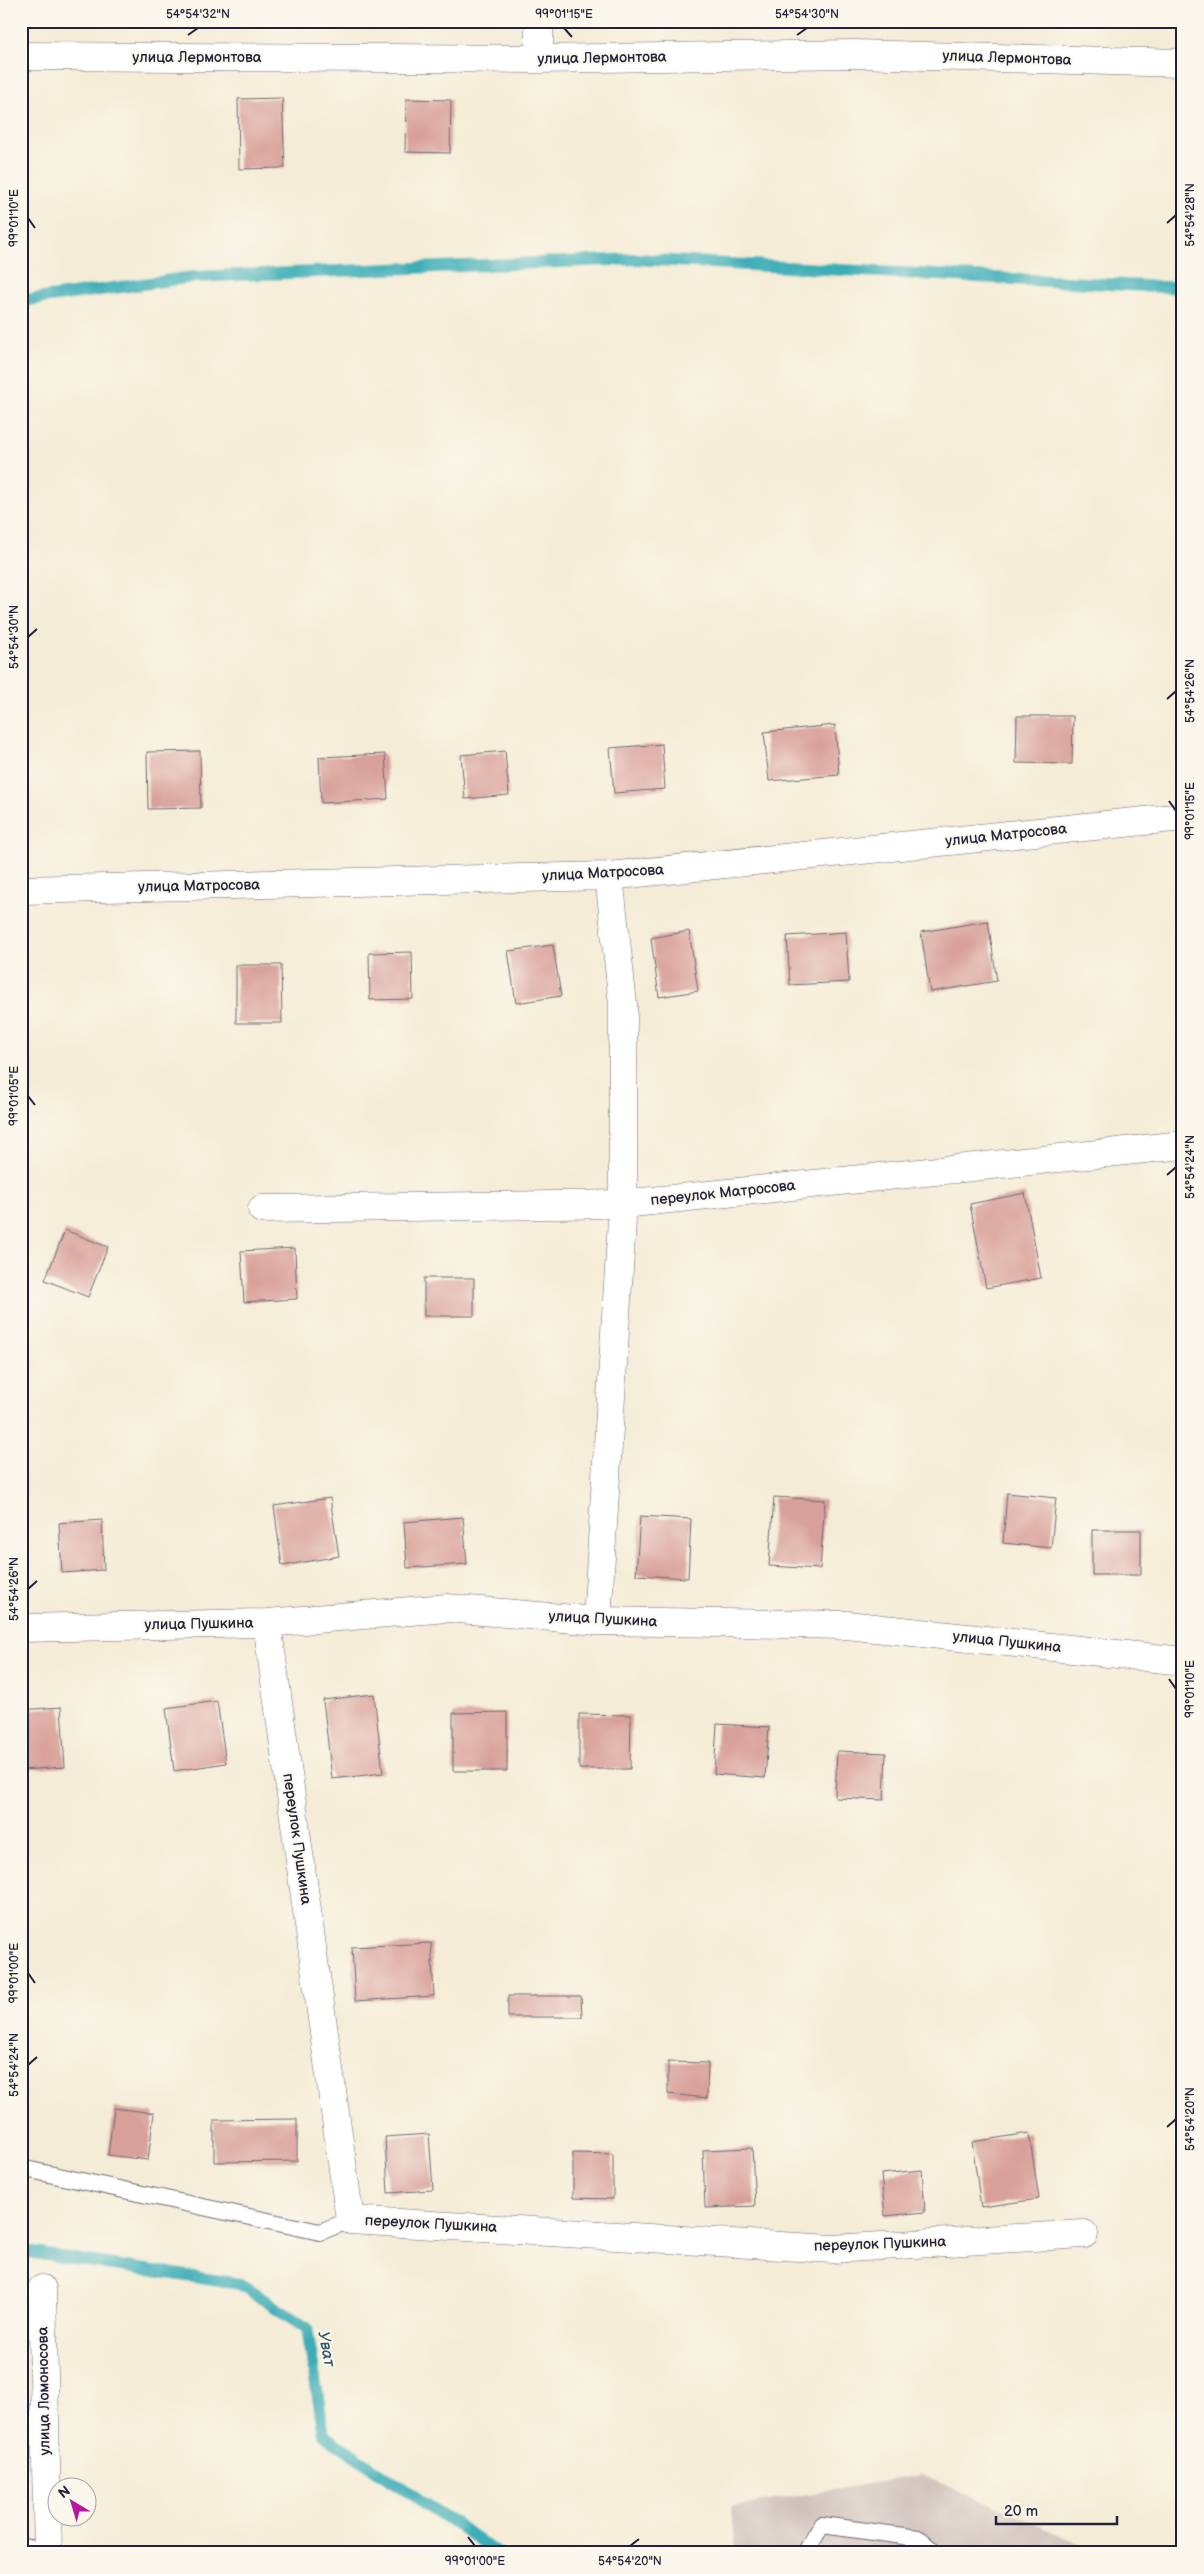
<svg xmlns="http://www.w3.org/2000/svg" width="1204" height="2574" font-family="'Balsamiq Sans',sans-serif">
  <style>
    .industrial { fill: #cfc0ba }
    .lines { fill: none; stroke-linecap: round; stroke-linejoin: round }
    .stream { stroke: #3daeb7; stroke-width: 12 }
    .building { fill: #d8a09a }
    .service-casing { stroke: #6c6971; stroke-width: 18 }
    .minor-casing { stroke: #6c6971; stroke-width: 29 }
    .path { stroke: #6c6971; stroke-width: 3; stroke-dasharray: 1 4; stroke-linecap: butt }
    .service { stroke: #fff; stroke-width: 16 }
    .minor { stroke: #fff; stroke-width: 28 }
    .ticks { fill: none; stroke: #22223b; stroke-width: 2 }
    .labels { text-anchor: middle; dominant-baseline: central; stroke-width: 4; stroke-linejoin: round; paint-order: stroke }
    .street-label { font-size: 15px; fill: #22223b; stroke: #fbf7ec }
    .water-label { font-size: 16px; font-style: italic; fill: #2d5a6d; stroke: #fbf7ec }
    .neatline { fill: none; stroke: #22223b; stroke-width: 2 }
    .ticks-label { font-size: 12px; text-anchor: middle; fill: #22223b }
  </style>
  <rect width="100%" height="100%" fill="#fbf7ec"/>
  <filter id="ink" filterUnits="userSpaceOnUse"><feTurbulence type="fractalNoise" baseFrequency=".02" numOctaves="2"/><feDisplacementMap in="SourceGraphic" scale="10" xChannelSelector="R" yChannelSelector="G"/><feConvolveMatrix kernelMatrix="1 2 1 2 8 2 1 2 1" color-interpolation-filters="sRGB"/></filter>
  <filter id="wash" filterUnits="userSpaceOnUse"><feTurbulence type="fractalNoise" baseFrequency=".0096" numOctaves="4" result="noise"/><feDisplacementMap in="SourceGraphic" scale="20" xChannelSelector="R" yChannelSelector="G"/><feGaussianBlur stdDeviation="1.12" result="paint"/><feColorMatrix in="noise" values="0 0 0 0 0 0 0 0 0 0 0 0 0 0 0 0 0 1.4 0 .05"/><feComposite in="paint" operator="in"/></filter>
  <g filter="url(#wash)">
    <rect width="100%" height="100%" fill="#f4ecd6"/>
    <!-- industrial -->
    <path class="industrial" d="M922 2475 1102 2553H735L731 2507Z"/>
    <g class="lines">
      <!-- stream -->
      <path class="stream" d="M21 301 193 277 635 259 1183 288
        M21 2251 240 2284 307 2328 324 2435 498 2553"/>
    </g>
    <g id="blocks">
      <!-- building -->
      <path class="building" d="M282 98 285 168 239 169 238 99Z
        M406 99 451 100 450 153 405 152Z
        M1017 716H1073L1072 764 1016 763Z
        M835 725 839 775 769 781 764 732Z
        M662 744 665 789 614 793 610 748Z
        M200 751 201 808 148 809 147 752Z
        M505 751 509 795 465 799 461 755Z
        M385 754 388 799 321 803 319 757Z
        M988 921 997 981 930 992 921 932Z
        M689 931 698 991 659 997 651 938Z
        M846 932 849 982 790 985 787 936Z
        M553 945 561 996 516 1003 508 951Z
        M412 952 413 999 370 1000 369 953Z
        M236 965H281L282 1023H236Z
        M1025 1193 1041 1278 986 1288 970 1204Z
        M65 1230 108 1247 88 1297 45 1280Z
        M295 1248 297 1299 244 1302 241 1251Z
        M424 1278H474V1316H424Z
        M1007 1493 1056 1498 1051 1548 1003 1543Z
        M774 1497 825 1500 820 1569 769 1566Z
        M330 1498 339 1556 282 1566 274 1506Z
        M640 1516 691 1519 688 1578 636 1575Z
        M463 1517 467 1564 407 1568 404 1522Z
        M102 1520 104 1570 62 1573 59 1523Z
        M1092 1530H1141V1575H1092Z
        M374 1694 383 1773 332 1779 323 1700Z
        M217 1701 226 1763 174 1771 166 1708Z
        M61 1707 65 1767 21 1770V1710Z
        M507 1712V1771H453V1713Z
        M579 1714 631 1715 630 1769H579Z
        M717 1724 769 1727 765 1778 714 1774Z
        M837 1751 886 1753 884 1800 835 1798Z
        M431 1943 434 1996 355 2001 352 1947Z
        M508 1996H581L582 2017H508Z
        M668 2062 708 2063 707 2098 668 2094Z
        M114 2108 154 2113 148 2160 108 2155Z
        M297 2119V2161L214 2162V2120Z
        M1029 2133 1039 2199 981 2207 972 2142Z
        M429 2134 433 2190 388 2193 385 2137Z
        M752 2148 755 2206 705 2208 703 2150Z
        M573 2153 613 2154V2199L573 2198Z
        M922 2170 925 2212 885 2216 881 2174Z"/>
    </g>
  </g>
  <g filter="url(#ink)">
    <use href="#blocks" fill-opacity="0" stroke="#6c6971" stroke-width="1"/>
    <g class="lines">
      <!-- service casing -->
      <g class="service-casing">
        <path id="service" d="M21 2168 320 2232 350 2220
          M21 2547 47 2550
          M805 2553 822 2525 918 2538 935 2553"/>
      </g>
      <!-- minor casing -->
      <g class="minor-casing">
        <path id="minor" d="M21 56 539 59 855 54 1183 63
          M539 59V21
          M21 890 609 876 1183 817
          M262 1209 623 1204 1183 1145
          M597 1621 623 1204V1005L609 876
          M267 1623 350 2220 832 2249 1084 2234
          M21 1628 267 1623 447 1608 597 1621 847 1625 1183 1661
          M42 2289 48 2553"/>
      </g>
      <!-- path -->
      <path class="path" d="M23 2259 26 2198"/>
      <!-- service -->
      <use href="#service" class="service"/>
      <!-- minor -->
      <use href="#minor" class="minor"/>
    </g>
  </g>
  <!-- ticks -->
  <path class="ticks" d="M564 28 572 37M188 35 198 28M797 35 807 28M28 218 35 228M1167 223 1176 215M28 637 37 629M1167 699 1176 691M1169 801 1176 811M28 1096 35 1105M1167 1175 1176 1167M28 1589 37 1581M1169 1679 1176 1689M28 1973 35 1983M28 2065 37 2057M1167 2127 1176 2119M468 2537 475 2546M630 2546 639 2539"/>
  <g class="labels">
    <!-- street labels -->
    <g class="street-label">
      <text x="197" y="57">улица Лермонтова</text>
      <text transform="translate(602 58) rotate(-1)">улица Лермонтова</text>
      <text transform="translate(1007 58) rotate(2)">улица Лермонтова</text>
      <text transform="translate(1006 835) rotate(-6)">улица Матросова</text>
      <text transform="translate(603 873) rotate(-3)">улица Матросова</text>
      <text transform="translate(199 886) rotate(-1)">улица Матросова</text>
      <text transform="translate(723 1193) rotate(-6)">переулок Матросова</text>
      <text transform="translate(603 1619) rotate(3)">улица Пушкина</text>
      <text transform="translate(199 1624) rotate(-1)">улица Пушкина</text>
      <text transform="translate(1007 1642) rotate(6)">улица Пушкина</text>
      <text transform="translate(297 1839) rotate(82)">переулок Пушкина</text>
      <text transform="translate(431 2224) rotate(3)">переулок Пушкина</text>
      <text transform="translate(880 2244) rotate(-2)">переулок Пушкина</text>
      <text transform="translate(44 2391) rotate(-91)">улица Ломоносова</text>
    </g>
    <!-- water labels -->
    <g class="water-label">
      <text transform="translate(326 2349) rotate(79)">Уват</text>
    </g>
  </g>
  <!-- margin -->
  <rect width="1204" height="2574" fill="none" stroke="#fbf7ec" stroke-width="55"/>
  <!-- north arrow -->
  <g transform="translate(72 2502) rotate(322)"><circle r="24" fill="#fbf7ec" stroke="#a4a2a5"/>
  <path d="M0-4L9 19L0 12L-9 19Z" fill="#b5179e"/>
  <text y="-8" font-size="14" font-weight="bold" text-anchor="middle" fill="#22223b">N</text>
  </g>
  <!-- scale -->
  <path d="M996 2516v8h121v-8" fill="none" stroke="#22223b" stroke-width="2.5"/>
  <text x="1004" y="2516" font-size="15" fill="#22223b" stroke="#fbf7ec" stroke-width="4" paint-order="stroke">20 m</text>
  <rect x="28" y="28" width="1148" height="2518" class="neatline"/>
  <g class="ticks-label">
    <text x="198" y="18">54°54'32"N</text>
    <text x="564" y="18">99°01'15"E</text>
    <text x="807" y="18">54°54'30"N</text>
    <text transform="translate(1190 215) rotate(-90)" y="4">54°54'28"N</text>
    <text transform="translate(14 218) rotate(-90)" y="4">99°01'10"E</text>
    <text transform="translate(14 637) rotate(-90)" y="4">54°54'30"N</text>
    <text transform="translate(1190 691) rotate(-90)" y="4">54°54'26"N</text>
    <text transform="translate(1190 811) rotate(-90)" y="4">99°01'15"E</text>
    <text transform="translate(14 1096) rotate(-90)" y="4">99°01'05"E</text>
    <text transform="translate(1190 1167) rotate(-90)" y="4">54°54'24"N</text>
    <text transform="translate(14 1589) rotate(-90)" y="4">54°54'26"N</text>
    <text transform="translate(1190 1689) rotate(-90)" y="4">99°01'10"E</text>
    <text transform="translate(14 1973) rotate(-90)" y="4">99°01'00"E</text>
    <text transform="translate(14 2065) rotate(-90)" y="4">54°54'24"N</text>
    <text transform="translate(1190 2119) rotate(-90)" y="4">54°54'20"N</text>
    <text x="475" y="2565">99°01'00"E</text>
    <text x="630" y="2565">54°54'20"N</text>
  </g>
</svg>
